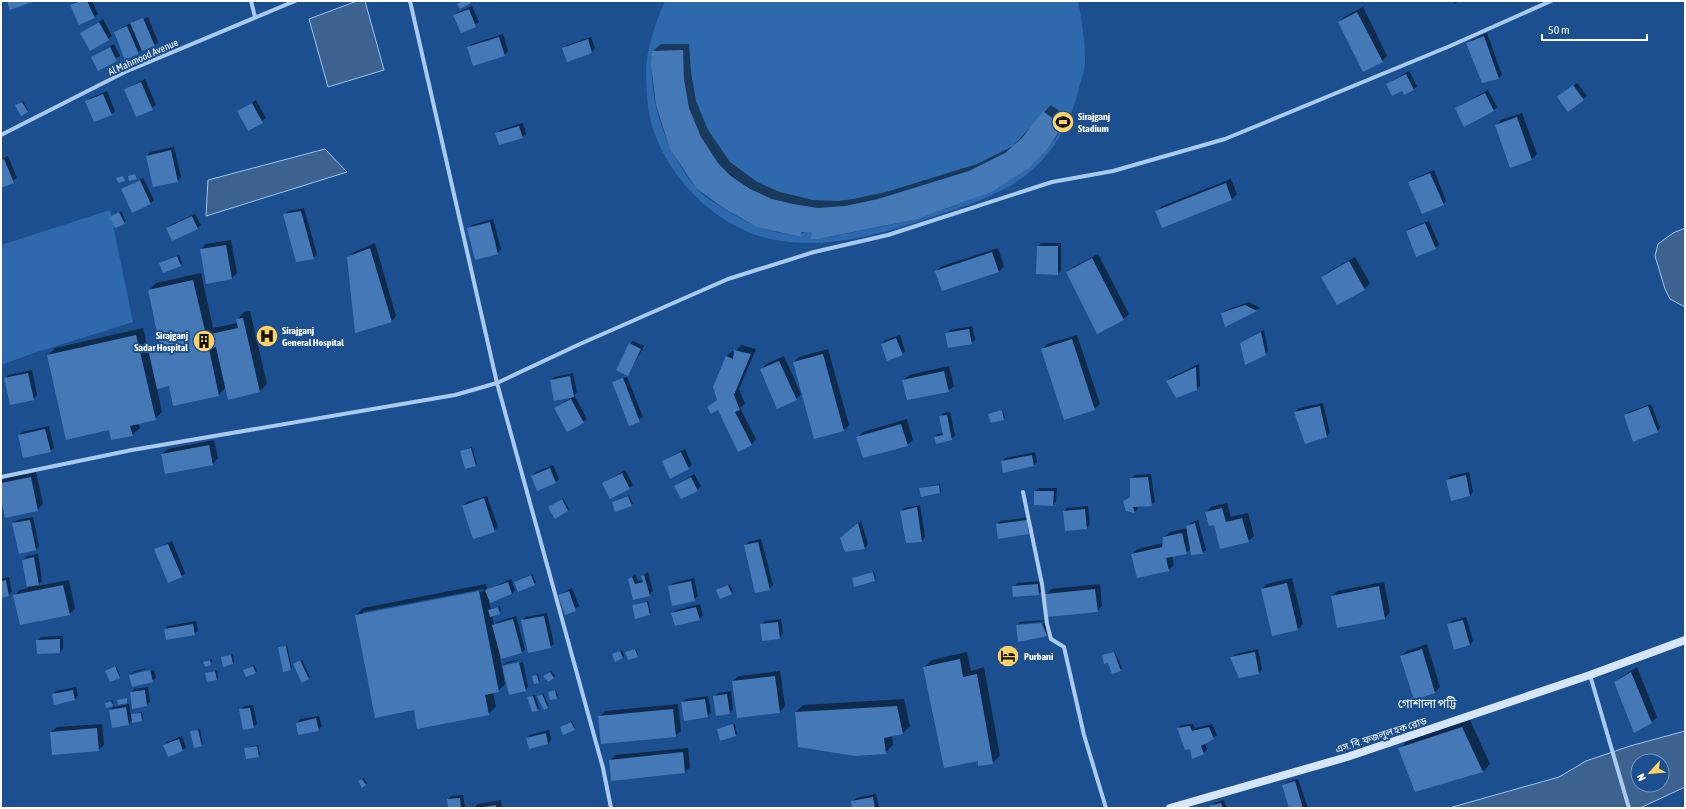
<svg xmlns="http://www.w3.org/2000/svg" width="1686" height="809" font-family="'Asap Condensed','Noto Sans Bengali',sans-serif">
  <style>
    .green { fill: #2e69ad; fill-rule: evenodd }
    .water { fill: #3c6290; stroke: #9cc4f0; fill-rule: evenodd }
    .shadow { fill: #0007; fill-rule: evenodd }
    .building { fill: #4478b7 }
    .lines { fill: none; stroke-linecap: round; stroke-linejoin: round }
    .street { stroke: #a9c9ee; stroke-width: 4 }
    .secondary { stroke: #d6e6fa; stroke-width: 8 }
    .labels { text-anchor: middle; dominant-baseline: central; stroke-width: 4; stroke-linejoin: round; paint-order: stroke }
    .street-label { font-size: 10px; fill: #fff; stroke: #1b4f8f }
    .poi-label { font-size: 10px; font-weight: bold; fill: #fff; stroke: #1b4f8f; text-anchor: start }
    .quarter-label { font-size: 12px; fill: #fff; stroke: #1b4f8f }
  </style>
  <rect width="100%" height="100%" fill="#1b4f8f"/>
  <!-- green -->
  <path class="green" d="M665 1H1078C1082 21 1085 41 1085 61 1085 69 1082 77 1080 84 1072 122 1052 158 1018 181 993 198 952 210 923 220 878 235 828 248 781 241 718 232 661 174 649 113 647 102 645 70 647 59 650 40 657 18 665 1ZM653 51H683C683 70 684 89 689 108 707 172 765 211 831 208 856 207 881 198 905 191 938 182 974 173 1004 154 1020 144 1031 126 1043 112L1028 169C977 203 918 220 859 231 843 234 826 239 810 239L812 233 802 232 800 237C786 234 770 232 756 226 740 219 706 200 695 187 665 150 647 98 653 51Z
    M110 210 133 322 31 354 1 365V245Z"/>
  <!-- water -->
  <path class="water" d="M357 1H365L384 70 328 87 309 19Z
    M325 149 347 172 206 216 208 180Z
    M1685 228V307L1670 299 1665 289 1655 256 1658 244 1673 233Z
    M1685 731V787L1640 808H1449L1559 777 1586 761 1630 746ZM1638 761H1662V785H1638Z"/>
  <!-- shadow -->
  <path class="shadow" d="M77 1H92L98 14 94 18 72 5Z
    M1453 1H1460L1454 4Z
    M472 6 479 22 462 32 454 15 458 12Z
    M1363 7 1387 56 1382 61 1339 22 1344 17Z
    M148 17 158 42 155 45 142 49 138 53 115 32 134 21V23Z
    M103 19 112 36 91 50 81 33Z
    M1487 33 1502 75 1499 78 1467 43 1471 40Z
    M503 34 508 51 505 55 474 65 468 48 472 44Z
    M591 37 595 48 592 52 568 60 564 49 567 45Z
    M114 44 120 56 98 69 92 57Z
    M661 44H689L691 72 696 101 708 130 730 162 757 182 780 192 813 200 839 201 853 199 886 192 977 164 1013 146 1051 105 1069 118 1055 139 1035 161 813 232 805 231 800 236 725 209 653 51Z
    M1409 71 1417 86 1414 89 1404 94 1402 90 1387 84Z
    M145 79 156 105 137 116 125 89Z
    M1577 83 1587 96 1569 111 1562 94Z
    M1488 90 1497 107 1493 111 1456 108Z
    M107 91 115 111 111 114 86 101 90 98Z
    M256 100 266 118 248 130 238 112Z
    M23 101 28 110 27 111 18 104Z
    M1522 113 1537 154 1532 159 1496 126 1501 120Z
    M523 123 526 134 522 137 497 133 500 130Z
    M174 147 181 177 177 181 147 156 150 152Z
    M8 156 17 178 1 187V159Z
    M1434 170 1446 201 1443 204 1409 183 1413 179Z
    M143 178 154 200 150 204 122 189Z
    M1231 179 1237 194 1232 199 1162 227 1156 212 1162 206Z
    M304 208 317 255 313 258 285 215 288 211Z
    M121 211 126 221 115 227 110 217Z
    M195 214 201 225 197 228 167 229 170 225Z
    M493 219 501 249 498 253 476 259 468 229 472 225Z
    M1429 221 1439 245 1435 248 1407 231 1410 228Z
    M231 240 237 273 232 278 201 249 206 244Z
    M375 243 396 316 391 322 348 258 354 252Z
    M1041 243H1061V271L1057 274 1037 273 1038 246Z
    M998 248 1004 266 999 272 936 271 942 266Z
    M1098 254 1129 314 1123 319 1067 272 1073 267Z
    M179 255 182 263 180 265 162 262Z
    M1355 257 1370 283 1364 289 1337 304 1322 277 1328 272Z
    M201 273 213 328 238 323 237 320 244 312 250 311 267 384 259 392 226 387 219 395 170 385 157 388 162 412 155 419 138 423 140 428 132 435 110 429 48 355 55 348 143 328 148 351 157 342H160L149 290 156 283Z
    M1249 302 1260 308 1225 325 1222 313 1226 310Z
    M972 326 975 340 971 343 947 334 950 330Z
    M1264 330 1268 351 1265 354 1241 343Z
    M900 335 905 351 902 354 882 344 885 340Z
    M1077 335 1100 404 1094 409 1042 350 1047 344Z
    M633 341 644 346 628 375 630 344Z
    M741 345 756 349 739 389 745 404 740 408 756 439 751 445 719 409 709 407 718 399 714 387 727 356 732 351 735 352Z
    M828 349 849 425 844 430 794 362 799 357Z
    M784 356 801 394 796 399 761 370 766 364Z
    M1199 364 1200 386 1196 389 1167 381 1170 378Z
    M949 366 954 386 948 391 903 380 909 375Z
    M32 370 37 395 34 399 11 404 5 379 8 375Z
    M573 373 577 392 574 395 587 419 568 431 555 408 574 396 551 380 554 377Z
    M627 377 643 417 630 425 613 382 616 380V382Z
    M1323 403 1330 433 1327 436 1295 412 1299 408Z
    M1651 404 1660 428 1657 431 1625 415 1629 412Z
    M1003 410 1005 418 992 422 989 414Z
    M950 412 955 436 951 439 935 437 938 434 944 433 940 417 944 413Z
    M907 419 913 440 907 445 858 437 863 432Z
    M49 426 54 448 50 451 19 435 22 432Z
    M214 440 218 458 213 464 162 454 168 449Z
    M472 447 477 464 475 465 461 452Z
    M685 449 692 465 671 478 663 461Z
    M1035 452 1037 462 1034 465 1002 462 1005 458Z
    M553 465 559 479 556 482 532 476 536 472Z
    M625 470 633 485 629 488 603 483Z
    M36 472 43 504 37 510 1 493V482L4 479Z
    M1469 472 1473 492 1470 496 1447 480 1451 476Z
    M694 474 701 486 697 490 675 486Z
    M1151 474 1155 502 1151 505 1137 506 1138 508 1135 512 1127 510 1124 501 1131 496V479L1135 475Z
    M940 484 941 491 940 492 920 488Z
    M1039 488H1057L1056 501 1053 505 1035 504V491Z
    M629 495 633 504 631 505 613 502Z
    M487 496 498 527 494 531 463 506 467 502Z
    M563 498 569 509 568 510 551 506Z
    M1227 503 1231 517 1248 513 1254 536 1248 541 1215 524 1206 512 1211 507Z
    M920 505 925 537 922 541 901 511 904 508Z
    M1088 506 1090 524 1087 528 1066 530 1064 511 1067 508Z
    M33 517 39 546 36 549 13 524 17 520Z
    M1031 517 1032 530 1029 534 997 525 1000 521Z
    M1198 520 1206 550 1202 553 1191 548 1186 553 1172 556 1174 565 1168 570 1132 554 1138 549 1163 543 1164 537 1170 532 1187 528 1190 523Z
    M861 521 868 544 865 548 846 551 841 538Z
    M761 539 773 585 769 589 745 545 748 542Z
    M172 541 185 573 182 576 155 550Z
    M38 554 42 581 37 586 69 580 75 609 69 614 15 595 20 590 28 588 23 560 27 556Z
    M648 572 653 591 649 595 629 580 635 574 638 581 643 580 642 576Z
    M874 572 876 578 874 580 853 579Z
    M532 574 536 583 534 584 515 582Z
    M9 577 12 592 9 595 1 597V579Z
    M694 578 698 596 694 600 669 587 673 583Z
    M1292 578 1303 624 1298 629 1262 589 1267 584Z
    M511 579 515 590 512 594 489 602 491 609 500 606 501 611 492 615 494 625 497 622 516 616 525 649 522 652 500 658 502 667 507 662 522 659 506 664V666L523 662 528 687 525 690 505 670 503 671 505 684 498 691 493 692 496 707 488 714 415 709 356 615 363 608 486 584 487 590ZM483 589 484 591 363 614V612Z
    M1041 581 1042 591 1038 594 1013 587 1017 583Z
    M1384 582 1390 612 1385 618 1332 596 1337 591Z
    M730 584 733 592 731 593 719 589Z
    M1100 584 1102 606 1097 611 1046 595 1051 589Z
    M572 588 579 606 566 614 559 595Z
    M648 601 651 613 649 614 633 606Z
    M700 604 703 616 699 619 673 613 676 610Z
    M547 613 554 644 550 647 522 621 525 617Z
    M1466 617 1473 641 1470 645 1448 625 1452 621Z
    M781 619 783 634 779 638 761 625 765 621Z
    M1046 620V621L1019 624V626L1047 623 1050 632 1046 635 1017 626 1020 622Z
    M196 621 198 631 194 634 165 629 168 626Z
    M63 636V649L60 652 37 641 41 637Z
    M1427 644 1440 687 1435 692 1401 656 1407 651Z
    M287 645 292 668 290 669 279 648Z
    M636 649 638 654 637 656 628 651Z
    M1258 649 1262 669 1259 673 1239 676 1231 658 1235 654Z
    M622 650 624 656 623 658 613 654Z
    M967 652 971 671 984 667 1000 756 992 763 979 760 924 667 932 660Z
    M1115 652 1122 668 1120 670 1103 656Z
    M233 654 234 662 233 663 222 658Z
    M212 659V662L205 665 206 661Z
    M302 660 310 677 309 679 296 662Z
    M254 665 257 671 255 672 244 670Z
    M116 666 120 675 119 677 106 671Z
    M154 667 133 673V675L154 670 156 678 152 681 130 675 134 671Z
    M1637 667 1657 717 1651 723 1615 682 1621 677Z
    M217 670 218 678 217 679 206 673Z
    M551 671 555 676 553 677 546 674Z
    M780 671 785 706 780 712 733 681 739 676Z
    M538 674 540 681 538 682 533 677Z
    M76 687 78 696 75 699 53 695 56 691Z
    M148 687 150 702 147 705 131 693 134 689Z
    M556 690 558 696 556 698 549 692Z
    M731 691 733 709 730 713 714 697 718 693Z
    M543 693 549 706 547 707 539 696Z
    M535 695 539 708 537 710 529 697Z
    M708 696 711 713 707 716 682 703 686 699Z
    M904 699 910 726 903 733 892 735 893 745 885 753 796 712 803 705Z
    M113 700 112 705 106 703 107 702Z
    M129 704 131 715 142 712 143 718 142 720 133 722V720L129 724 110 710 113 707Z
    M678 704 681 731 675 736 599 717 605 711Z
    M253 705 257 724 253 727 240 710 244 706Z
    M319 716 322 726 318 730 297 723 300 719Z
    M1470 720 1490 764 1483 771 1416 791 1400 748 1407 741Z
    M572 721 575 728 574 729 561 727Z
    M102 724 104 745 98 750 51 732 57 727Z
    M735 724 737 734 721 739 718 729Z
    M1193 724 1195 728 1212 724 1217 735 1205 743 1207 750 1203 753 1190 747 1178 729 1181 725Z
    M200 729 203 744 201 745 191 732Z
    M549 730 551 740 548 744 527 738 530 735Z
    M182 736 186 747 183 750 168 756 164 746 167 742Z
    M258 745 260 754 258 756 245 748Z
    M688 748 690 767 685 772 610 761 615 755Z
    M364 778 367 783 366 784 360 780Z
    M1298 779 1308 808H1290L1283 786 1287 782Z
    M876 794 879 808H853L852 802 856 798Z
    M463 795 465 808H449L448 799 451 796Z
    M501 800 502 808H474L478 804Z
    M1224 800 1227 808H1211L1214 803Z"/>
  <!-- building -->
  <path class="building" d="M7 1H35L10 10Z
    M80 1H87L95 18 79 25 70 5Z
    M463 1H470L471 3 460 9 457 4Z
    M469 9 476 27 461 33 453 15Z
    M1357 12 1383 62 1363 72 1338 22Z
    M143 18 155 46 142 51 130 23Z
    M99 22 109 40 90 51 80 33Z
    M127 26 139 54 125 60 114 32Z
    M1484 36 1499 79 1482 83 1466 43Z
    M499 37 505 56 473 66 467 47Z
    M588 39 592 53 567 62 562 48Z
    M110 47 117 61 98 71 91 57Z
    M683 50 684 79 689 108 701 137 718 163 731 176 750 189 772 199 793 204 818 208 845 206 878 199 969 171 1005 153 1022 138 1043 111 1063 126 1048 148 1028 169 991 192 917 219 818 239H810L812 233 802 232 801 237 757 227 725 209 696 188 670 149 656 105 651 64 652 51Z
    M1406 74 1414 90 1404 95 1402 91 1392 96 1386 84Z
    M141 82 153 110 136 117 124 89Z
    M1573 85 1584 100 1568 112 1557 97Z
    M1485 93 1494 111 1464 127 1455 108Z
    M103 94 112 115 94 122 85 101Z
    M22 102 28 112 21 116 15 105Z
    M252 103 263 123 248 131 237 111Z
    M1517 117 1532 160 1510 168 1495 125Z
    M519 126 523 138 499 145 495 133Z
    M171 150 178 182 153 187 146 156Z
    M4 159 14 183 1 188V160Z
    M1430 173 1444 205 1422 214 1408 182Z
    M135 174 137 179 129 181 128 176Z
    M123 176 125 181 118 183 116 178Z
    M140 180 151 204 132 213 121 189Z
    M1226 183 1232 200 1162 228 1155 211Z
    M301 211 314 259 296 262 283 214Z
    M119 212 125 224 115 228 109 217Z
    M192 216 198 229 172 241 166 228Z
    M490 222 498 254 475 260 467 228Z
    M1425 223 1436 249 1416 257 1406 231Z
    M226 245 232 279 206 284 200 249Z
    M1037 246H1058V275L1036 274Z
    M370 248 392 322 355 333 347 257Z
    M992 252 999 272 942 291 935 271Z
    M177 256 181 266 163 273 159 263Z
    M1092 258 1124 320 1097 334 1066 272Z
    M1349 261 1365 290 1337 305 1321 277Z
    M193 280 206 335 238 328 236 319 243 318 260 392 228 400 216 347 209 349 219 396 173 406 169 386 157 389 148 349 160 347 148 290Z
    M1245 305 1257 311 1225 327 1221 313Z
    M969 329 972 344 948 348 945 333Z
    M1261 332 1266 355 1245 365 1240 343Z
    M136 335 156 420 130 426 133 436 111 440 109 430 66 440 47 355Z
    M896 338 903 355 887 361 881 344Z
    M1072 339 1095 410 1064 420 1041 349Z
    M629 343 641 349 628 376 616 370Z
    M734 350 751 354 734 395 740 410 735 412 752 445 738 452 718 410 711 414 707 407 717 400 713 387 726 356 733 359Z
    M823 354 844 431 814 439 793 362Z
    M779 361 797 400 777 409 760 369Z
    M1196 367 1197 390 1176 398 1166 381Z
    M944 371 949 392 907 400 902 380Z
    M28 373 34 400 10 405 4 378Z
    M570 376 574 397 554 401 550 380Z
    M623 378 640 422 629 426 612 382Z
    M571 399 584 423 567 432 554 408Z
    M1320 406 1327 437 1305 444 1294 412Z
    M1648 406 1658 432 1633 442 1624 415Z
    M1002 410 1004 420 991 423 988 414Z
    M947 415 952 440 936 444 934 437 943 435 939 416Z
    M901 424 908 446 863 458 856 437Z
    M45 429 51 452 23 458 18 435Z
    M209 445 213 465 165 474 161 454Z
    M471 448 476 466 465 469 460 451Z
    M681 452 689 469 670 479 662 461Z
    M1032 455 1034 466 1003 473 1001 461Z
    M550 468 556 483 537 491 531 476Z
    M622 473 630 489 610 499 602 483Z
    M1466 475 1470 496 1451 501 1446 480Z
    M31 477 38 511 5 518 1 498V483Z
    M691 477 698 491 681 499 674 486Z
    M1148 477 1152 506 1133 507 1135 513 1126 511 1123 501 1130 497V478Z
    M939 485 940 493 921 497 919 488Z
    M1034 491H1054L1053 506 1034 505Z
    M628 496 632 506 615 512 612 502Z
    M484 498 495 532 473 539 462 506Z
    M562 499 568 511 555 519 548 507Z
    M917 507 922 542 906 543 900 511Z
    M1222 508 1226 522 1242 518 1249 542 1220 549 1214 525 1209 526 1205 512Z
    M1085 509 1087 529 1065 531 1063 511Z
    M30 520 36 550 19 554 12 523Z
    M1027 520 1029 534 998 539 996 524Z
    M858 523 865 549 845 552 840 538Z
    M1195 523 1203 554 1191 555 1186 526Z
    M1182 533 1187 554 1166 558 1169 571 1137 578 1131 554 1162 547 1163 537Z
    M758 542 770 590 755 593 744 545Z
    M168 544 182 577 168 583 154 549Z
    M34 557 39 585 27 587 22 560Z
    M873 572 875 581 854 587 852 578Z
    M531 575 535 585 518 592 514 582Z
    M644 575 650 596 633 600 628 579 632 577 635 584 643 582 641 576Z
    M6 580 9 596 1 598V581Z
    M691 581 695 601 672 606 668 586Z
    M508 582 512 594 490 603 485 590Z
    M1287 583 1298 630 1272 636 1261 589Z
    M1038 584 1039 595 1013 597 1012 586Z
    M63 585 70 615 20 625 13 595Z
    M728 585 732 594 720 599 716 590Z
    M1379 586 1385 619 1337 628 1331 596Z
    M1095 589 1098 612 1047 617 1045 594Z
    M479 591 499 692 485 695 489 715 417 729 414 710 375 718 355 615Z
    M569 591 576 611 565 615 558 595Z
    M647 602 650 615 635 619 632 605Z
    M498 607 500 614 490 617 488 610Z
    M696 607 700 620 675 626 671 613Z
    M544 616 551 648 528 653 521 620Z
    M513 619 522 653 501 659 492 625Z
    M1463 620 1470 645 1454 650 1447 624Z
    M778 622 780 639 762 641 760 624Z
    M1042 623 1047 636 1018 642 1016 625Z
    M193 624 195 635 166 640 164 629Z
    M60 639V653L37 654 36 640Z
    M286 646 291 670 283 672 278 647Z
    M635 649 638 657 628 660 625 652Z
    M1422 649 1435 693 1414 700 1400 656Z
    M620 651 623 658 615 662 612 654Z
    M1114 652 1121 671 1112 674 1108 663 1104 664 1102 655Z
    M1255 652 1259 674 1239 678 1230 657Z
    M231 655 233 664 223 667 221 657Z
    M960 659 963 677 977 674 993 764 978 766V761L944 768 923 667Z
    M210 660 211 665 205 667 203 662Z
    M300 660 309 679 302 683 293 664Z
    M519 662 526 691 509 695 502 666Z
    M115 666 120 678 110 682 105 671Z
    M253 666 256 673 246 677 243 670Z
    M150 670 153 682 132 687 129 675Z
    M215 671 217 680 207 682 205 673Z
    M550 672 554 678 548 682 543 676Z
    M1631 672 1652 723 1634 733 1614 682Z
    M537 675 539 683 534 684 532 676Z
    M775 676 780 713 737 718 732 681Z
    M73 690 75 700 54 705 52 694Z
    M145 690 147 706 132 709 130 692Z
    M555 690 557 699 550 700 548 692Z
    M542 694 548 708 544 710 537 696Z
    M727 694 730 714 716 716 713 696Z
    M533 696 538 711 532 712 527 697Z
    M127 698V703L118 705 117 700Z
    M705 699 708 717 684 721 681 702Z
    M111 701 113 706 106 708 105 703Z
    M897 706 903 734 884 738 886 754 855 756 798 747 795 712Z
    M126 707 129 725 112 728 109 710Z
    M250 708 254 728 243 730 239 709Z
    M673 709 676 737 601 744 598 716Z
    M141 713 142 721 132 723 131 714Z
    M316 718 319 731 298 735 296 723Z
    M571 722 575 730 563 735 560 727Z
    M733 724 736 736 720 741 717 729Z
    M1190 726 1192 731 1209 727 1214 739 1201 746 1204 754 1192 759 1190 749 1185 750 1177 728Z
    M1462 727 1483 772 1415 792 1398 748Z
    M97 728 99 751 52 755 50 732Z
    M198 730 202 746 194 748 190 731Z
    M546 733 548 744 529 749 526 738Z
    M179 739 183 751 168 757 163 745Z
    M257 746 259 757 246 759 244 748Z
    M683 752 685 773 611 781 609 760Z
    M362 779 366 785 362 788 358 781Z
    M1295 781 1303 808H1289L1282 785Z
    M873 797 875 808H852L851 801Z
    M460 798 461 808H448L447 799Z
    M1221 803 1223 808H1210L1209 806Z
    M496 805V808H483V807Z"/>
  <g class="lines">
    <!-- street -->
    <path class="street" d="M251 1 255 17
      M410 1 497 383 603 768 611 808
      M1 135 125 72 295 1
      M1 477 132 450 455 395 497 383 580 344 728 279 814 252 888 235 1052 182 1113 171 1225 139 1450 46 1551 1
      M1023 492 1042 584 1047 624 1051 639 1064 647 1084 735 1106 808
      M1590 675 1629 808"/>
    <!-- secondary -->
    <path class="secondary" d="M1170 808 1347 757 1590 675 1685 640"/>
  </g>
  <!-- icons -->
  <defs>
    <g id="stadium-disc" transform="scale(1.15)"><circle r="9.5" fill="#ffd166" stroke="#1b4f8f"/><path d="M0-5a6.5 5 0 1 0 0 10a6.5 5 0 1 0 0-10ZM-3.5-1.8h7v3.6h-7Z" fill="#111"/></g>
    <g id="hospital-disc" transform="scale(1.15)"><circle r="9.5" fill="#ffd166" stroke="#1b4f8f"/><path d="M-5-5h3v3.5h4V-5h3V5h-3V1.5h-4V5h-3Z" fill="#111"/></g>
    <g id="building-disc" transform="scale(1.15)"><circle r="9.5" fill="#ffd166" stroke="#1b4f8f"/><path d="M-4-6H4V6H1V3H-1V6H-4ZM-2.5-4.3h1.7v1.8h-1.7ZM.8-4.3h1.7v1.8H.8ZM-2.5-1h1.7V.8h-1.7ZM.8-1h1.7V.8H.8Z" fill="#111"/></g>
    <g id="hotel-disc" transform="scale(1.15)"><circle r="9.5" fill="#ffd166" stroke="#1b4f8f"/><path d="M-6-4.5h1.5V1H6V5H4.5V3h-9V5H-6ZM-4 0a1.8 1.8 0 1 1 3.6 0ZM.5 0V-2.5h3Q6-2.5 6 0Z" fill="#111"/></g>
  </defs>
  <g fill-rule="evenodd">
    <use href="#stadium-disc" x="1063" y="122"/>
    <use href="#hospital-disc" x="267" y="336"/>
    <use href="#building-disc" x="204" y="341"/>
    <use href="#hotel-disc" x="1008" y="656"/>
  </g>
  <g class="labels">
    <!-- street labels -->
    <g class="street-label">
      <text transform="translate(143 57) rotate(-24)">Al Mahmood Avenue</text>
      <text transform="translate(1381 735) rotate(-18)">এস. বি. ফজলুল হক রোড</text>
    </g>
    <!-- poi labels -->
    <g class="poi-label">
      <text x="1078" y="116">Sirajganj<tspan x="1078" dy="12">Stadium</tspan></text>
      <text x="282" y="330">Sirajganj<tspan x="282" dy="12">General Hospital</tspan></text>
      <text x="188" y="335" text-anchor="end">Sirajganj<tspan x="188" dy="12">Sadar Hospital</tspan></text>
      <text x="1024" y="656">Purbani</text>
    </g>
    <!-- quarter labels -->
    <g class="quarter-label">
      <text x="1427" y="704">গোশালা পট্টি</text>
    </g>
  </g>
  <!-- border -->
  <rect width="1686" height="809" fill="none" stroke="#ffffff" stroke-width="4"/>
  <!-- north arrow -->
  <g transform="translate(1650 773) rotate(243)"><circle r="19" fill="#1b4f8f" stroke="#7695bc"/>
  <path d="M0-3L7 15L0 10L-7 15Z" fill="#ffd166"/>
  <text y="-6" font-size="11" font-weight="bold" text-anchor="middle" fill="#ffffff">N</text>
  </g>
  <!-- scale -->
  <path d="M1542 34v6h105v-6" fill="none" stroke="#ffffff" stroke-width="2"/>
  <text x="1548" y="34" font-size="12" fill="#ffffff" stroke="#1b4f8f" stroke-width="3" paint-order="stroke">50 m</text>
</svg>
